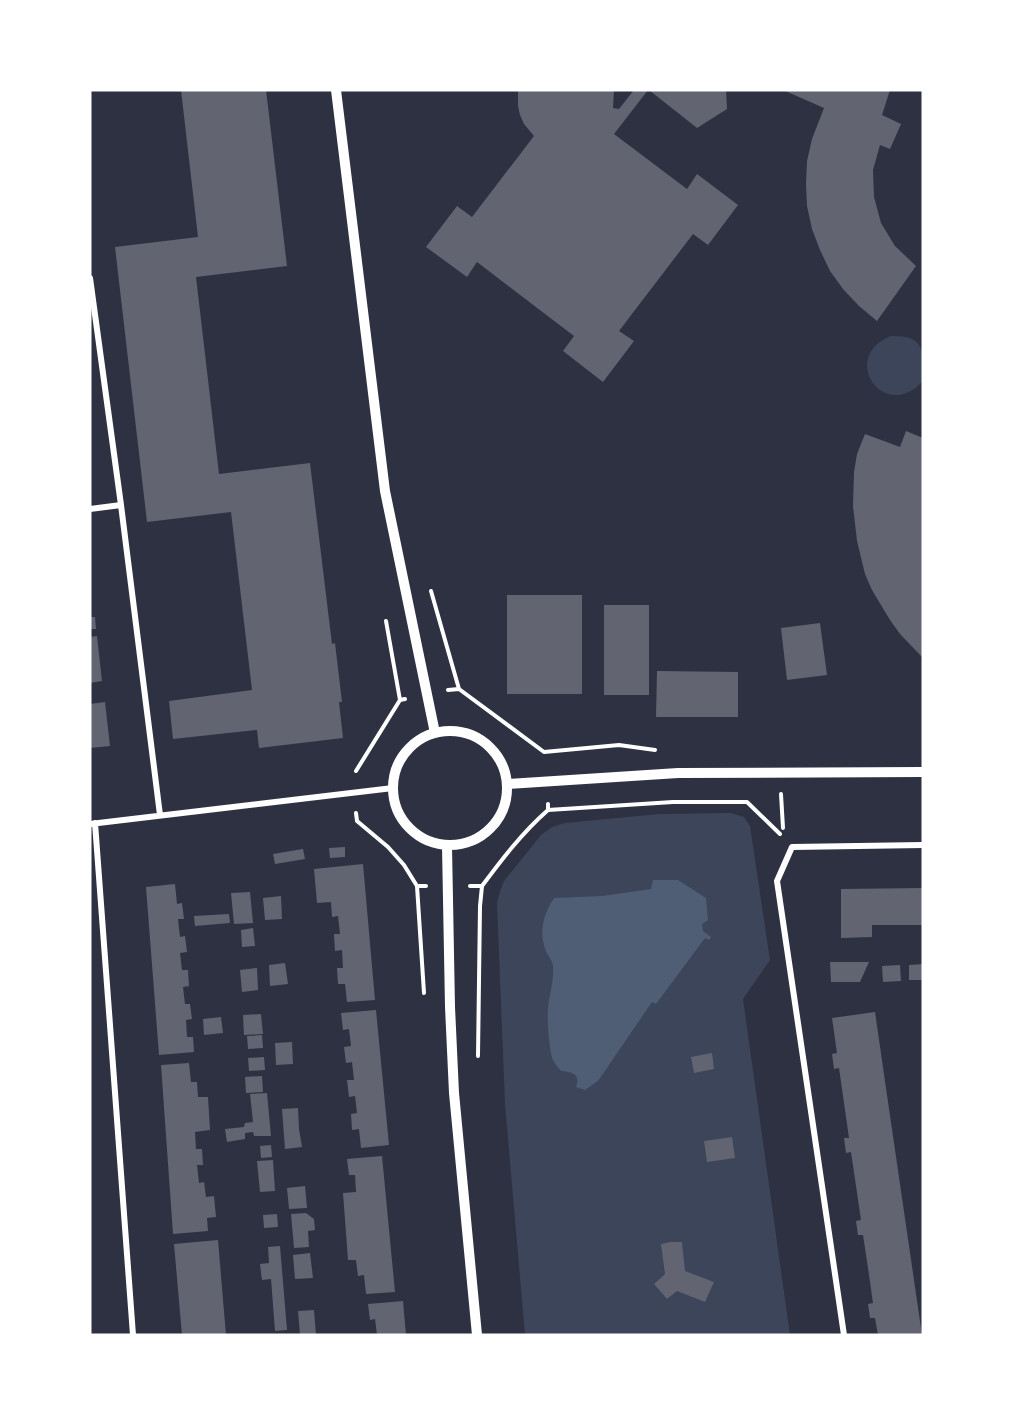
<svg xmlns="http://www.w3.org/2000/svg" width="1013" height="1425" font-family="Literata,serif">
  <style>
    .green { fill: #3c4559 }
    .water { fill: #4f5d75 }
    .building { fill: #626471 }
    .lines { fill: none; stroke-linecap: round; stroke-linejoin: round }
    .path { stroke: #fff; stroke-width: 4 }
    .minor { stroke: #fff; stroke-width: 6 }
    .tertiary { stroke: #fff; stroke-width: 10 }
  </style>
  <rect width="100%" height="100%" fill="#2d3142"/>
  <!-- green -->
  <path class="green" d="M891 336C927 335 923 353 923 381 884 424 838 357 891 336Z
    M731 813 744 817 750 826 770 960 743 999 790 1335H525L505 1104 497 903 500 891 504 881 541 835 552 827 565 823 659 814Z"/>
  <!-- water -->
  <path class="water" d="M653 880H678L706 898 708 920 702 924 703 931 711 937 709 940 705 938 656 1004 652 1002 598 1081 585 1090 576 1087C581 1074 572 1072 561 1071 558 1068 555 1064 553 1060 549 1051 547 1019 548 1009 549 995 554 982 553 967 553 961 548 956 546 951 538 932 544 913 554 898L602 896 651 889Z"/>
  <!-- building -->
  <path class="building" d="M181 90H266L287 266 196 277 219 474 310 463 332 644 335 643 342 702H339L343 738 259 748 257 730 173 739 169 701 252 690 231 512 147 522 115 247 198 237Z
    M518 90H614L613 108 619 109 634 90H648L614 134 687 189 697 174 738 205 708 245 693 234 619 331 634 341 603 382 563 351 574 336 477 262 467 277 426 247 457 206 472 217 534 136 524 124 520 115 518 106Z
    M649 90H726L727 109 697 128Z
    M783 90H890L882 115 901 124 890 149 880 145 873 170 874 197 881 223 895 246 916 266 877 321 859 306 843 289 830 271 820 250 812 229 807 206 806 184 807 161 812 139 824 108Z
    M906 431 923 438V658L900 634 890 620 872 590 865 574 857 541 853 506 854 472 857 454 865 434 900 447Z
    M507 595H582V694H507Z
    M604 605H649V695H604Z
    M90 617H95L96 629H90Z
    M820 623 827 675 787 680 781 628Z
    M97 636 102 681 90 683V637Z
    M657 671 738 672V717H656Z
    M105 702 110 746 90 748V704Z
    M345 847V857L330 858 329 848Z
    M303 849 305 859 275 864 273 854Z
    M363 864 375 1000 347 1002 345 984H338L337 969V968H343L342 950 335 951 334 936V934H340L338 916 332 917 331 902 317 903 314 869Z
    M175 884 177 904 182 903 184 919H178L180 937 185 936 187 952 180 953 182 970H188L189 986 183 987 185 1004H190L192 1019 186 1020 187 1037H193L194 1052 159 1055 146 887Z
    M923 888V925H872V937L841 938V889Z
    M250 892 253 923 234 924 231 893Z
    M281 896 282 919 265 920 263 898Z
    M229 914 230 923 195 926 194 916Z
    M253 928 255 946 242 947 241 930Z
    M830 962H869L860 982H831Z
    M285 963 288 984 270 986 269 965Z
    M923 964V980H909V965Z
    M900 965 901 981 883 982 882 966Z
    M257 968 258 990 242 992 240 970Z
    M376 1010 389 1145 361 1148 359 1129 352 1130 351 1114 357 1113 355 1096 349 1097 347 1080H354L352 1062 346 1063 344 1047 351 1046 349 1029 343 1030 341 1013Z
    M875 1012 887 1095 922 1335H878L875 1318H870L868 1304 873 1303 868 1268 863 1235H858L856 1221 861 1220 851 1152 846 1153 844 1138H849L839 1068 834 1069 832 1054 837 1053 832 1018Z
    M261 1014 263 1034 244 1035 243 1015Z
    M221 1017 223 1033 204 1035 203 1019Z
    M262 1035 263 1048 248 1049 247 1036Z
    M292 1042 293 1064 276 1065 275 1043Z
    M712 1053 714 1069 694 1073 691 1057Z
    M264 1057 265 1070 249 1071 248 1058Z
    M189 1063 191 1082H197L198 1097H208L210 1130 195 1132 196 1149H202L203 1165H197L199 1183 204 1182 206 1197 214 1196 216 1217 207 1218 208 1231 173 1234 161 1065Z
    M262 1076 263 1092 246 1093 245 1077Z
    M267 1093 271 1136H254L253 1132 245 1133V1139L227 1142 225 1129 244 1127 245 1123 253 1122 250 1094Z
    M298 1108 299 1129 302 1147 285 1149 282 1109Z
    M732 1137 735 1158 707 1162 704 1141Z
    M271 1145 272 1157 261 1158 260 1146Z
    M382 1156 395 1292 366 1294 364 1275 358 1276 356 1260H348L343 1193 356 1192 355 1175H349L347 1159Z
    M273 1160 275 1191 260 1192 257 1161Z
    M305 1186 307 1208 289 1209 287 1188Z
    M306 1213 314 1219 315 1230 308 1231 309 1247 294 1248 291 1214Z
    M277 1214 278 1227 264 1228 263 1215Z
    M218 1240 226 1335H182L174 1244Z
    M671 1242H682L685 1271 714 1282 705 1302 677 1291 667 1299 654 1284 665 1274 661 1244Z
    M280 1246 287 1330 275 1331 271 1279 262 1280 260 1264 269 1263 268 1247Z
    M310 1253 313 1278 295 1279 293 1255Z
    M403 1301 406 1335H377L375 1319 370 1320 368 1304Z
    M314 1310 316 1335H300L298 1311Z"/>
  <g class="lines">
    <!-- path -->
    <path class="path" d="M431 591 459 689
      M386 621 400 700
      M448 690 459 689 544 752 619 745 655 750
      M356 771 400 700 405 699
      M781 794 783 828
      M548 810 673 802H747L780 834
      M356 813 357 821 388 847 404 865 417 886H426
      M417 886 424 993
      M470 886H482C502 859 522 833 548 810V804
      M478 1056 480 906 482 886"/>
    <!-- minor -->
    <path class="minor" d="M90 278 121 505 160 815
      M90 509 121 505
      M95 823 133 1335
      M90 824 393 788
      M844 1335 777 881 792 847 923 845"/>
    <!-- tertiary -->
    <path class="tertiary" d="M336 90 385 491 435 733
      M393 788a57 57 0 1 1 114 0a57 57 0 1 1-114 0Z
      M507 784 678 773 923 772
      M447 846 450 1007 454 1093 477 1335"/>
  </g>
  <!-- border -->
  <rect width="1013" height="1425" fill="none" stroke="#ffffff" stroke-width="183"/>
</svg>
